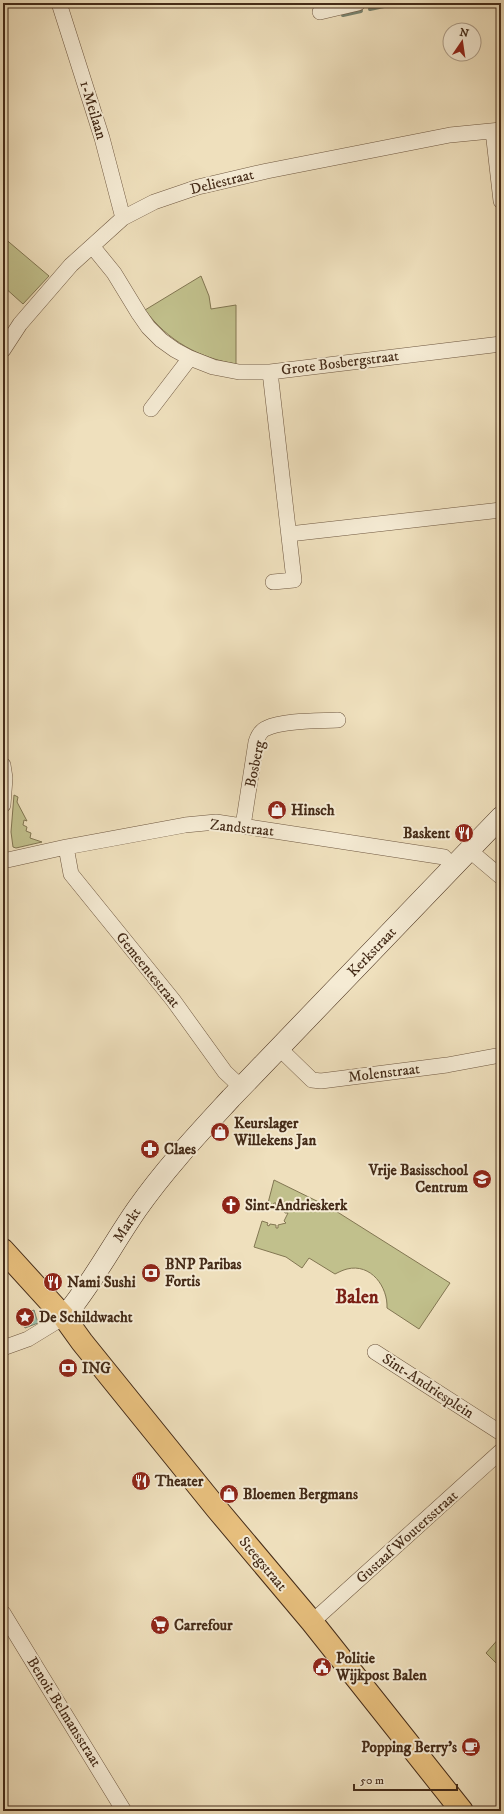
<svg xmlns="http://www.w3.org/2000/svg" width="504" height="1814" font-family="'IM FELL DW Pica',serif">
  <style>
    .green { fill: #c1c08c; stroke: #827652 }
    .water { fill: #9bbeaa; stroke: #788370 }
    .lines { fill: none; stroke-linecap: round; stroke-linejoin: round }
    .stream { stroke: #788370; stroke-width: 4 }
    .minor-casing { stroke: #6f5841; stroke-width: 16 }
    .secondary-casing { stroke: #442b18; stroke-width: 22 }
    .primary-casing { stroke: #442b18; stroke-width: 24 }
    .minor { stroke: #f5ebd4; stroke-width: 15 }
    .secondary { stroke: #f5ebd4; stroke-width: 21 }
    .primary { stroke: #e8c07e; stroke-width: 22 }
    .labels { text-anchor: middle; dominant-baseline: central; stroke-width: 4; stroke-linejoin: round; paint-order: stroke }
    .street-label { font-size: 15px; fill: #442b18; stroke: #f5ebd4 }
    .poi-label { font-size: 15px; font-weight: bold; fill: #442b18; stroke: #f5ebd4; text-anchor: start }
    .district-label { font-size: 19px; font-weight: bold; fill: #7a1f14; stroke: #f5ebd4 }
  </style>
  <rect width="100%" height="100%" fill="#efe0bd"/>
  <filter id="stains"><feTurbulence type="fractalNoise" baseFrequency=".005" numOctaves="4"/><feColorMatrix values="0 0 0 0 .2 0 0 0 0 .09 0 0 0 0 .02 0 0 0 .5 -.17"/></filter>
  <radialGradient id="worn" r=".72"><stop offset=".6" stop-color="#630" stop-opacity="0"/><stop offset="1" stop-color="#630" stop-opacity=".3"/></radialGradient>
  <!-- green -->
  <path class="green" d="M3 237 49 276 23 304 3 286Z
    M201 276 209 296 211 309 236 305V364C199 358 168 341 145 310Z
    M14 795 18 797 17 802 27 821 24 820 23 825 27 827 26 831 31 833 30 838 42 842 16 848 13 847 11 832Z
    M274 1180 331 1208 450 1283 419 1329 387 1308C388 1287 371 1263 347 1269 343 1270 339 1272 335 1274L309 1258 302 1268 286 1257 254 1247 262 1221 268 1223 267 1225 269 1226 270 1224 276 1225V1228H278V1225L286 1223 284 1221 288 1213H285L283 1209 284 1206H275L276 1203H274L273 1205 268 1203Z
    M501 1636V1668L486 1653Z"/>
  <!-- water -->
  <path class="water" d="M34 1310 38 1323 25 1328 20 1315Z"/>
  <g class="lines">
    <!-- stream -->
    <path class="stream" d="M370 9 398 3
      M343 15 361 11"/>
    <!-- minor casing -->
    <g class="minor-casing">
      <path id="minor" d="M59 3 102 138 123 218
        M320 12 358 3
        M493 131 501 201
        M92 246 114 273 139 314 148 327 161 340 175 350 190 358 213 367 239 372H270L501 344
        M3 350 20 324 71 265 123 218 154 202 198 187 267 171 450 135 501 130
        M270 372 294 580 273 582
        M151 409 190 358
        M289 534 501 510
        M3 765 5 778 3 805
        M243 826 256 742C258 736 261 730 267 728 283 720 320 721 338 720
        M66 847 71 874 173 1000 225 1072 241 1087
        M469 850 501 877
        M3 861 66 847 185 825 216 822 444 857 453 867
        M279 1048 312 1080 321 1081 447 1065 501 1055
        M3 1348 28 1339 64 1317
        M375 1352 501 1433
        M3 1613 124 1811
        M312 1622 501 1451"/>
    </g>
    <!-- secondary casing -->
    <g class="secondary-casing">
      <path id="secondary" d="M64 1317C92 1284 112 1245 137 1209 165 1169 198 1134 231 1098L501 817"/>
    </g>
    <!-- primary casing -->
    <g class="primary-casing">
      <path id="primary" d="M3 1250 64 1317 82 1342 217 1509 312 1622 462 1811"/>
    </g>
    <!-- minor -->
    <use href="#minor" class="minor"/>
    <!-- secondary -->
    <use href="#secondary" class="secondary"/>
    <!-- primary -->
    <use href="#primary" class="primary"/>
  </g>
  <!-- icons -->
  <defs>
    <g id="shop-disc" transform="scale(1)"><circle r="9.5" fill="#8f2418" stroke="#f5ebd4"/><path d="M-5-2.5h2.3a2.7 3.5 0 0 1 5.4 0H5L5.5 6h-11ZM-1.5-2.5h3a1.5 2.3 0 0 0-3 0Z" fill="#fff"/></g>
    <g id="restaurant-disc" transform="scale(1)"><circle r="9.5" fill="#8f2418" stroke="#f5ebd4"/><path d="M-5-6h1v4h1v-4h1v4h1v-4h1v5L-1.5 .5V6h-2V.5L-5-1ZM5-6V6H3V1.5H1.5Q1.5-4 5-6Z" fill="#fff"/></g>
    <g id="pharmacy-disc" transform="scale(1)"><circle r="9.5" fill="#8f2418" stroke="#f5ebd4"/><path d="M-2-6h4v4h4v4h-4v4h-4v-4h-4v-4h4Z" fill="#fff"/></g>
    <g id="school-disc" transform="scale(1)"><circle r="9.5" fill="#8f2418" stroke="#f5ebd4"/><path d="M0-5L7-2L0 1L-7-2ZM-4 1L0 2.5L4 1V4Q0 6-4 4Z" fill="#fff"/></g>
    <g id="church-disc" transform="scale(1)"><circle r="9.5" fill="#8f2418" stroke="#f5ebd4"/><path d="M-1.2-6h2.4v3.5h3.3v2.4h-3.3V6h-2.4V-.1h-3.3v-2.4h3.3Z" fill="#fff"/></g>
    <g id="bank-disc" transform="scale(1)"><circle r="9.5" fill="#8f2418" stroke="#f5ebd4"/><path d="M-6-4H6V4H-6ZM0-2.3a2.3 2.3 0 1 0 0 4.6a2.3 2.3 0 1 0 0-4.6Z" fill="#fff"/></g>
    <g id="sight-disc" transform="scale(1)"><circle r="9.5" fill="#8f2418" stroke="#f5ebd4"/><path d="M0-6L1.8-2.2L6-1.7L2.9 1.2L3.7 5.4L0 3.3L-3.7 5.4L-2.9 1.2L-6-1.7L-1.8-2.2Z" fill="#fff"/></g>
    <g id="supermarket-disc" transform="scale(1)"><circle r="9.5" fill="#8f2418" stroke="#f5ebd4"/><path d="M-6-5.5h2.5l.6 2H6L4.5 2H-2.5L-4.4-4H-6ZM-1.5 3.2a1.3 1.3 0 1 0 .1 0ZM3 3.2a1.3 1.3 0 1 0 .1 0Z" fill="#fff"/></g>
    <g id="civic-disc" transform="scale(1)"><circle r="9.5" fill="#8f2418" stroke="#f5ebd4"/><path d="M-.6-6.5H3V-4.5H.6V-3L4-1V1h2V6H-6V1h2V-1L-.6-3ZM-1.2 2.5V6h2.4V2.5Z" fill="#fff"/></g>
    <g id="cafe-disc" transform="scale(1)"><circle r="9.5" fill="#8f2418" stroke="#f5ebd4"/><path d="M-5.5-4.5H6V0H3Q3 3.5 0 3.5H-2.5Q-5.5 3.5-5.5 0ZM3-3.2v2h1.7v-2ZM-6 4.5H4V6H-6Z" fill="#fff"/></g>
  </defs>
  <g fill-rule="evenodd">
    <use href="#shop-disc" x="277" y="810"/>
    <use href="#restaurant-disc" x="464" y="833"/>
    <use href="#shop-disc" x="220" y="1132"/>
    <use href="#pharmacy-disc" x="150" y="1149"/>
    <use href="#school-disc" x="482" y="1179"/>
    <use href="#church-disc" x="231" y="1205"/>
    <use href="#bank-disc" x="151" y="1273"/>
    <use href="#restaurant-disc" x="53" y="1282"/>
    <use href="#sight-disc" x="25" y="1317"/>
    <use href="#bank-disc" x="68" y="1368"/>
    <use href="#restaurant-disc" x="141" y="1481"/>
    <use href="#shop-disc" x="229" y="1494"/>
    <use href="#supermarket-disc" x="160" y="1625"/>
    <use href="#civic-disc" x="322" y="1667"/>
    <use href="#cafe-disc" x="471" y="1747"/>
  </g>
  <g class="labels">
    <!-- street labels -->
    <g class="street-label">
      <text transform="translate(93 110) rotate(73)">1-Meilaan</text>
      <text transform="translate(222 182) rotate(-14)">Deliestraat</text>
      <text transform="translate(340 363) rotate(-7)">Grote Bosbergstraat</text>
      <text transform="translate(255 764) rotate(-78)">Bosberg</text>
      <text transform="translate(242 828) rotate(6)">Zandstraat</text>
      <text transform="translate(372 952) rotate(-46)">Kerkstraat</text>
      <text transform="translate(148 970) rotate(51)">Gemeentestraat</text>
      <text transform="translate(384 1073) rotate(-7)">Molenstraat</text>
      <text transform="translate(127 1225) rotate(-57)">Markt</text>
      <text transform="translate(428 1386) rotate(33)">Sint-Andriesplein</text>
      <text transform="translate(407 1537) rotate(-42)">Gustaaf Woutersstraat</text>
      <text transform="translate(263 1564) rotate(50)">Steegstraat</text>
      <text transform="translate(64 1712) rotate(58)">Benoit Belmansstraat</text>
    </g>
    <!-- poi labels -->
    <g class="poi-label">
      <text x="291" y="810">Hinsch</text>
      <text x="450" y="833" text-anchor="end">Baskent</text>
      <text x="234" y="1123">Keurslager<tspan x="234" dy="17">Willekens Jan</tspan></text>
      <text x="164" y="1149">Claes</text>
      <text x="468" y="1170" text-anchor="end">Vrije Basisschool<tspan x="468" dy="17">Centrum</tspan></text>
      <text x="245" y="1205">Sint-Andrieskerk</text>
      <text x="165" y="1264">BNP Paribas<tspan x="165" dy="17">Fortis</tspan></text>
      <text x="67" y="1282">Nami Sushi</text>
      <text x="39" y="1317">De Schildwacht</text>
      <text x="82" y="1368">ING</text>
      <text x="155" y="1481">Theater</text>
      <text x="243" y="1494">Bloemen Bergmans</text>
      <text x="174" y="1625">Carrefour</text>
      <text x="336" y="1658">Politie<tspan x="336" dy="17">Wijkpost Balen</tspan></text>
      <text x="457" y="1747" text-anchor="end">Popping Berry's</text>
    </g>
    <!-- district labels -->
    <g class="district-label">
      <text x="357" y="1297">Balen</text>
    </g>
  </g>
  <!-- margin -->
  <rect width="504" height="1814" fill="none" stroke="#efe0bd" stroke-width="16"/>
  <rect x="4" y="4" width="496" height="1806" fill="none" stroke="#442b18" stroke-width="2"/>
  <rect x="8" y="8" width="488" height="1798" fill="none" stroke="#442b18"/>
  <!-- north arrow -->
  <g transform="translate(462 42) rotate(13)"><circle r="19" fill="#f5ebd4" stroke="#ae9e89"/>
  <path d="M0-3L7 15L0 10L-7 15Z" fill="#8f2418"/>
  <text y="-6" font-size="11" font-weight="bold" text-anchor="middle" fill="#442b18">N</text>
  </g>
  <!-- scale -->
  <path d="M354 1784v6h103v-6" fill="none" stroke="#442b18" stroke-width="2"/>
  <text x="360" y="1784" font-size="12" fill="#442b18" stroke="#f5ebd4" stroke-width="3" paint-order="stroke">50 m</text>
  <rect width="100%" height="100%" filter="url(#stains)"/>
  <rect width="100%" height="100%" fill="url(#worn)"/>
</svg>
